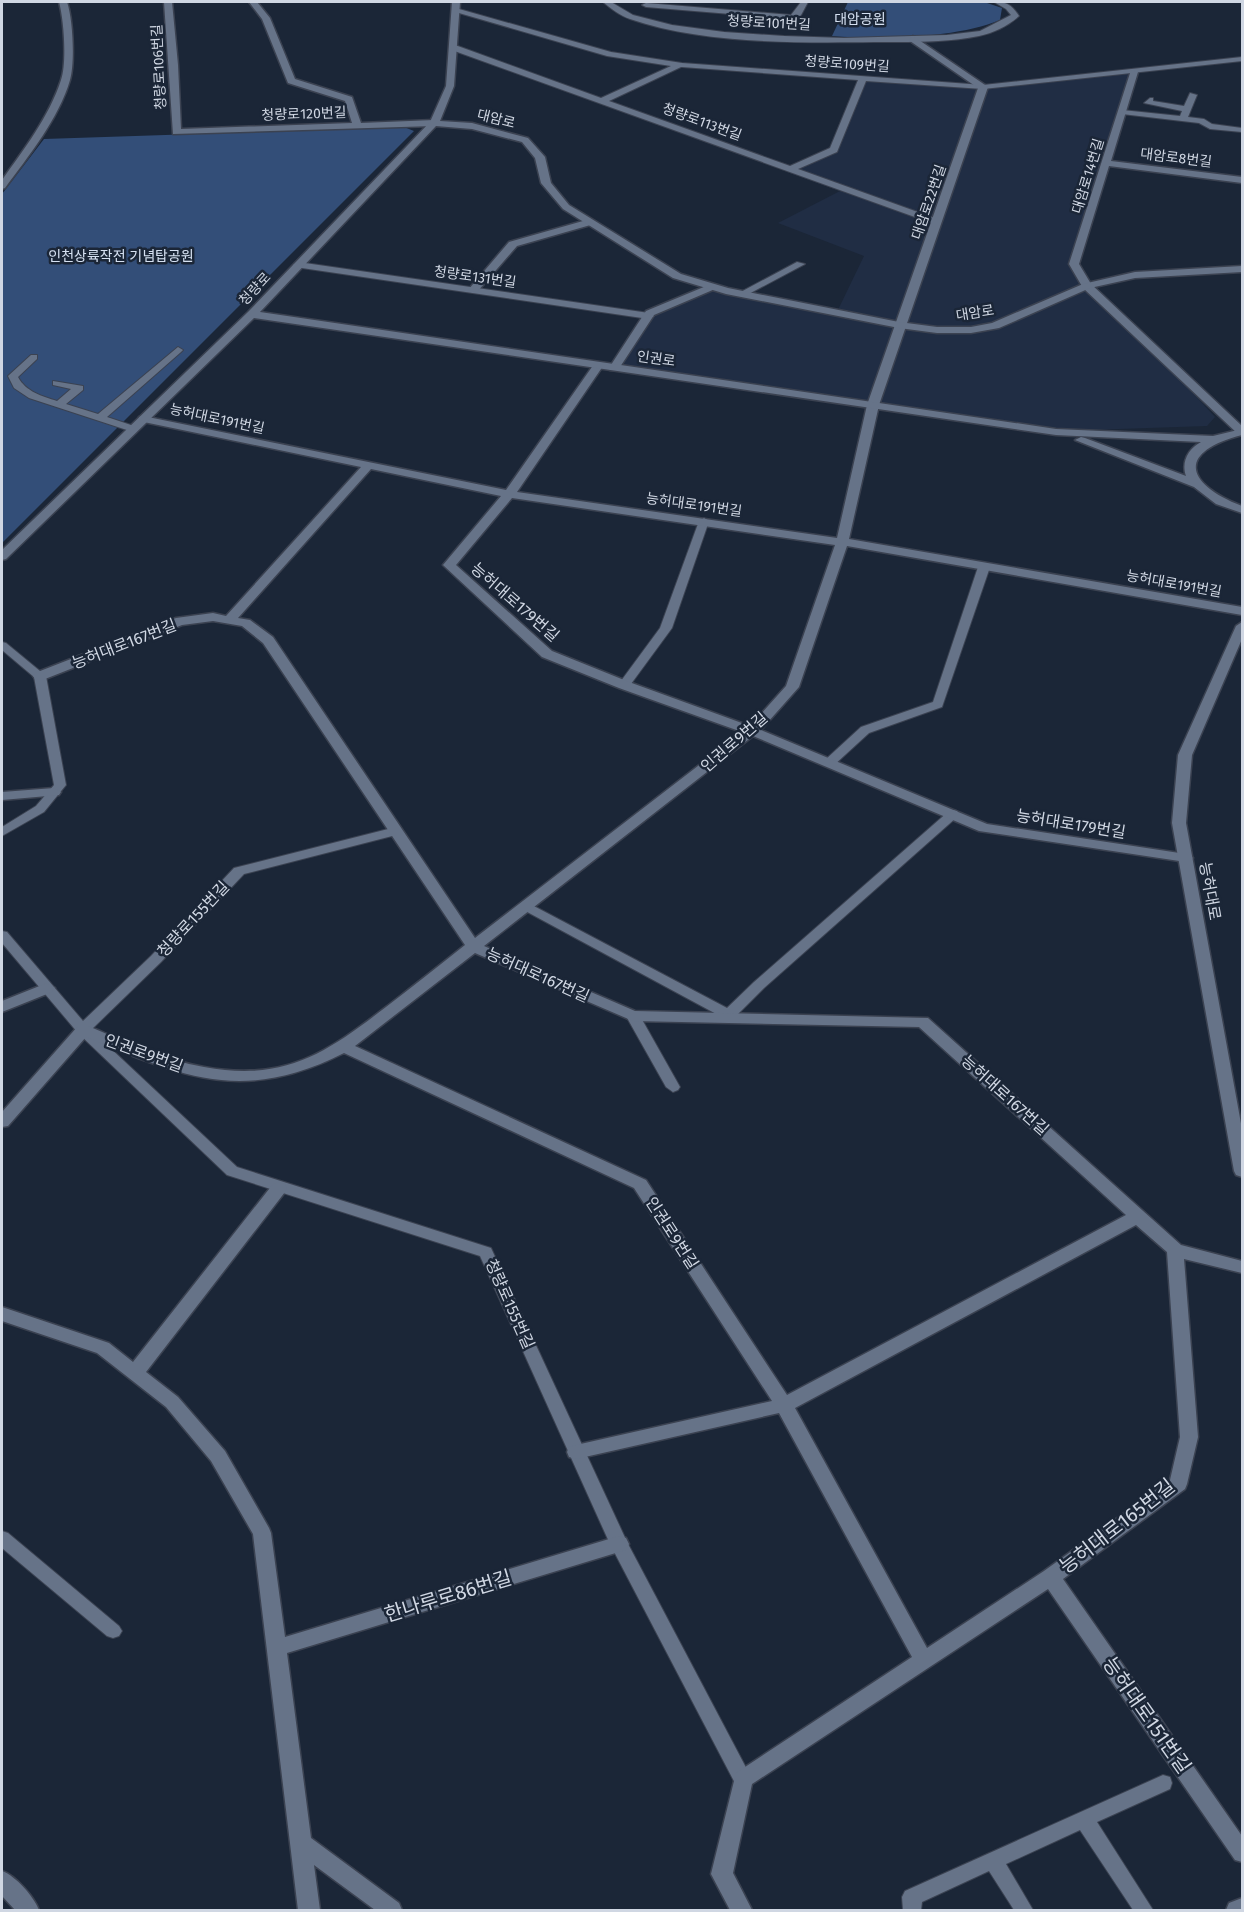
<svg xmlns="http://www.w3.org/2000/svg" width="1244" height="1912" font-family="'Fira Sans','Noto Sans KR',sans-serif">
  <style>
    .built { fill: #202d44 }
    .green { fill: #334e78 }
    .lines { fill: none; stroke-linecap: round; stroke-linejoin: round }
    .lane-casing { stroke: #3b4251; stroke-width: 2 }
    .street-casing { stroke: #3b4251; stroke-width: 3 }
    .secondary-casing { stroke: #3b4251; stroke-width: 3 }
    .lane { fill: #667388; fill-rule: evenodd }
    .street { fill: #667388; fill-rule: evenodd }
    .secondary { fill: #667388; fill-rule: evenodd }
    .labels { text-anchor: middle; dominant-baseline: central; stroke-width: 5; stroke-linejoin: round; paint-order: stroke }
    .far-park-label { font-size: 14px; fill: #d6e1f2; stroke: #1b2637 }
    .far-street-label { font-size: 14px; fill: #d0d7e3; stroke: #1b2637 }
    .street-label { font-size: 16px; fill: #d0d7e3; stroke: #1b2637 }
    .near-street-label { font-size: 20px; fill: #d0d7e3; stroke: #1b2637 }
  </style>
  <rect width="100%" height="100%" fill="#1b2637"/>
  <!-- built -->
  <path class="built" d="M1132 72 1073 263 1215 417 1207 426 1060 431 620 366 653 314 710 290 836 314 864 256 778 223 840 191 787 172 836 150 864 79 985 88Z"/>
  <!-- green -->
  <path class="green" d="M848 2H984L1002 8 1000 20C958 38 879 40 832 36Z
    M404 127 414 131 2 543V194L44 139Z"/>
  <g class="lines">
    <!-- lane casing -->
    <g class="lane-casing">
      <path id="lane" d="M603 2H611L633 15 672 25 724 32 784 36 844 38 947 35 980 31 1011 15 1006 9 994 2C1007 2 1012 5 1019 16 1008 26 993 33 979 36 945 43 908 42 874 42 798 43 702 44 630 19 621 16 610 8 603 2Z
        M801 2H808L800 17 792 19 646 7 642 5 646 3 791 15Z
        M452 7 611 52 682 63 983 85 1242 57V61L983 89 866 81 837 152 798 169 940 220V224L937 225 449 49V45H455L601 98 671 66 607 56 452 11ZM681 67H682L858 80 830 148 790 166 609 101Z
        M1190 93 1197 95 1188 117 1204 119 1212 124 1242 128V132L1210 129 1199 123 1122 114 1118 112 1122 110 1180 116 1182 111 1144 103 1150 98H1153V101L1184 106Z
        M298 262 649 313 654 316 649 319 295 267 293 265Z
        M797 262 805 264 745 296 737 294Z
        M178 347 183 350 181 352 107 417 137 427V431L133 432 29 398 14 388 8 376 31 355H37V359L18 377C26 392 42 396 57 401L71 389 53 385V381L83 386V390L66 404 98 414Z
        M704 518 709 521 672 628 628 688H620L618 685 660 628 699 521Z
        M984 564 990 567 942 707 869 733 833 766H825L823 763 825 760 861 727 933 702 978 567Z
        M2 642 6 643 46 676 66 785 44 812 2 836V827L36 806 54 785 34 677 2 650Z
        M953 810 957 811 959 814 957 817 764 988 731 1021H721L720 1016 518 907 520 904H530L727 1008 754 982 949 811Z
        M396 827 402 831 400 834 244 874 161 962 91 1030 237 1167 491 1248 627 1542 752 1779 750 1785 743 1787 736 1785 610 1544 480 1256 227 1175 78 1033 2 943V931L7 932 83 1021 151 956 234 868Z
        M633 1011 640 1016 680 1087 678 1090 673 1092 666 1087 626 1016Z
        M2 1531 8 1533 119 1626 122 1631 119 1636 113 1638 107 1636 2 1548Z
        M1163 1775 1170 1777 1172 1783 1170 1789 1097 1822 1153 1910H1133L1080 1830 1006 1864 1033 1910H1014L989 1871 922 1902 921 1910H903L902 1897 905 1891Z"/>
    </g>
    <!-- street casing -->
    <g class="street-casing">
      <path id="street" d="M59 2H67C73 19 75 63 70 80 59 118 28 157 5 188L2 189V180C24 149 49 117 61 80 67 63 64 20 59 2Z
        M164 2H172L178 65 181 129 352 123 345 101 288 83 262 19 249 2H257L270 18 295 79 352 97 361 123 434 120 439 123 434 126 173 134Z
        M913 36 988 87 879 405 849 539 1242 607V615L847 546 799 687 761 730 987 824 1186 854 1193 858 1186 862 979 831 753 736 484 946 635 1011 928 1018 1181 1245 1242 1261V1273L1184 1259 1198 1437 1187 1484 1185 1489 1063 1579 1242 1836V1862L1235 1860 1048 1589 752 1784 733 1873 752 1910H730L711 1874 736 1773 912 1657 779 1413 576 1459 569 1457 567 1452 569 1447 576 1445 772 1401 634 1188 344 1053C243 1104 183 1077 86 1037L8 1126 2 1127V1112L78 1026H88C126 1042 164 1060 204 1067 285 1082 326 1053 386 1007 413 986 439 966 465 945L263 643 242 626 213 621 182 625 45 679H35L33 676 35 673 176 618 213 613 226 616 361 467 139 421V417L143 416 506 490 594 364 598 363 603 366 517 492 837 538 867 405 978 88 910 41 909 39ZM371 469 501 496 443 565 542 657 619 688 742 732 475 938 273 637 250 620 238 618ZM512 498 835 545 786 686 750 726 629 682 552 651 456 565ZM475 953 633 1021 919 1027 1126 1215 787 1395 646 1180 355 1046ZM1136 1225 1167 1252 1180 1437 1170 1480 1044 1571 927 1648 795 1408Z
        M1131 70 1138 72 1111 161 1242 177V183L1109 166 1079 264 1091 284 1242 426V435L1238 434 1083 288 1069 264Z
        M590 219 595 222 594 224 517 246 477 292 468 290 509 242Z
        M711 284 716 287 715 289 654 315 618 370H610L609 368 646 311Z
        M54 788 61 792 59 795 2 800V792Z
        M47 983 55 988 52 992 2 1012V1001Z
        M279 1182 285 1184 287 1188 285 1192 146 1372 178 1397 225 1451 269 1528 271 1533 285 1637 619 1536 626 1538 629 1544 626 1550 619 1552 287 1653 311 1838 399 1903 402 1910H375L314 1865 320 1910H298L253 1534 211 1461 166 1407 97 1353 2 1321V1307L109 1343 133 1362 273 1184Z
        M1242 1898V1910H1226L1229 1903Z"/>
    </g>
    <!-- secondary casing -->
    <g class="secondary-casing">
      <path id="secondary" d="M452 2H460L454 86 440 121 472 123 528 138 545 157 551 183 569 205 681 274 728 288 899 322 937 327H971L992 323 1083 284 1135 272 1242 266V272L1135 278 1090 288 999 328 971 333H937L899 328 726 294 673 278 563 209 541 183 535 158 522 142 472 129 436 126 260 312 1056 429 1213 436 1242 429V435C1176 452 1185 484 1242 506V513L1216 504 1194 487 1075 440 1081 437 1085 438 1186 476C1181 462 1188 449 1201 442L1056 435 254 318 6 559 2 560V550L248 312 430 122 446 86Z
        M1242 622V639L1192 755 1186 823 1242 1129V1177L1236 1175 1234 1171 1172 823 1178 755 1236 626Z
        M2 1871C16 1876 34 1897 39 1910H15L2 1896Z"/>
    </g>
    <!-- lane -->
    <use href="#lane" class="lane"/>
    <!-- street -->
    <use href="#street" class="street"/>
    <!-- secondary -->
    <use href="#secondary" class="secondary"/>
  </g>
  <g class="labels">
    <!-- far-park labels -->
    <g class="far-park-label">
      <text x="860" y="19">대암공원</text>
      <text x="121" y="256">인천상륙작전 기념탑공원</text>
    </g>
    <!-- far-street labels -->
    <g class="far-street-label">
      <text transform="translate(769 23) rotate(3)">청량로101번길</text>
      <text transform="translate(847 64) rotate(4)">청량로109번길</text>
      <text transform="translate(159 67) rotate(-93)">청량로106번길</text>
      <text transform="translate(304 114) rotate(-2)">청량로120번길</text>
      <text transform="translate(496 119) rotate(14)">대암로</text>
      <text transform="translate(702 122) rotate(20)">청량로113번길</text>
      <text transform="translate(1176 158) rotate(7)">대암로8번길</text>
      <text transform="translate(1088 176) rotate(-73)">대암로14번길</text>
      <text transform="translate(929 202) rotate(-71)">대암로22번길</text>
      <text transform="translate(475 277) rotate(8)">청량로131번길</text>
      <text transform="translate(255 289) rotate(-47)">청량로</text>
      <text transform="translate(975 313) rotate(-9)">대암로</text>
      <text transform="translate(656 359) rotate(8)">인권로</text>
      <text transform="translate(217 419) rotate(12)">능허대로191번길</text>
      <text transform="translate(694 505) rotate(8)">능허대로191번길</text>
      <text transform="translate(1174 584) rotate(10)">능허대로191번길</text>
    </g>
    <!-- street labels -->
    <g class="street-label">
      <text transform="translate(515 602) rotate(41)">능허대로179번길</text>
      <text transform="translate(124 644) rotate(-21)">능허대로167번길</text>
      <text transform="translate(734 742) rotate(-41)">인권로9번길</text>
      <text transform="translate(1071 824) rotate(9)">능허대로179번길</text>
      <text transform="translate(1210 891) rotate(80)">능허대로</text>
      <text transform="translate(193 919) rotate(-47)">청량로155번길</text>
      <text transform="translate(538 975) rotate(24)">능허대로167번길</text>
      <text transform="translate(144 1053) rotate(20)">인권로9번길</text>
      <text transform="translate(1005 1095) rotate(42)">능허대로167번길</text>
      <text transform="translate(672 1233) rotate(57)">인권로9번길</text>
      <text transform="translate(510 1304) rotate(66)">청량로155번길</text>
    </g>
    <!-- near-street labels -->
    <g class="near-street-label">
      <text transform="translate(1117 1526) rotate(-38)">능허대로165번길</text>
      <text transform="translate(448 1596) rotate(-17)">한나루로86번길</text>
      <text transform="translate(1147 1715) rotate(55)">능허대로151번길</text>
    </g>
  </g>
  <!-- border -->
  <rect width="1244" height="1912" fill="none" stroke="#d0d7e3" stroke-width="6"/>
</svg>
